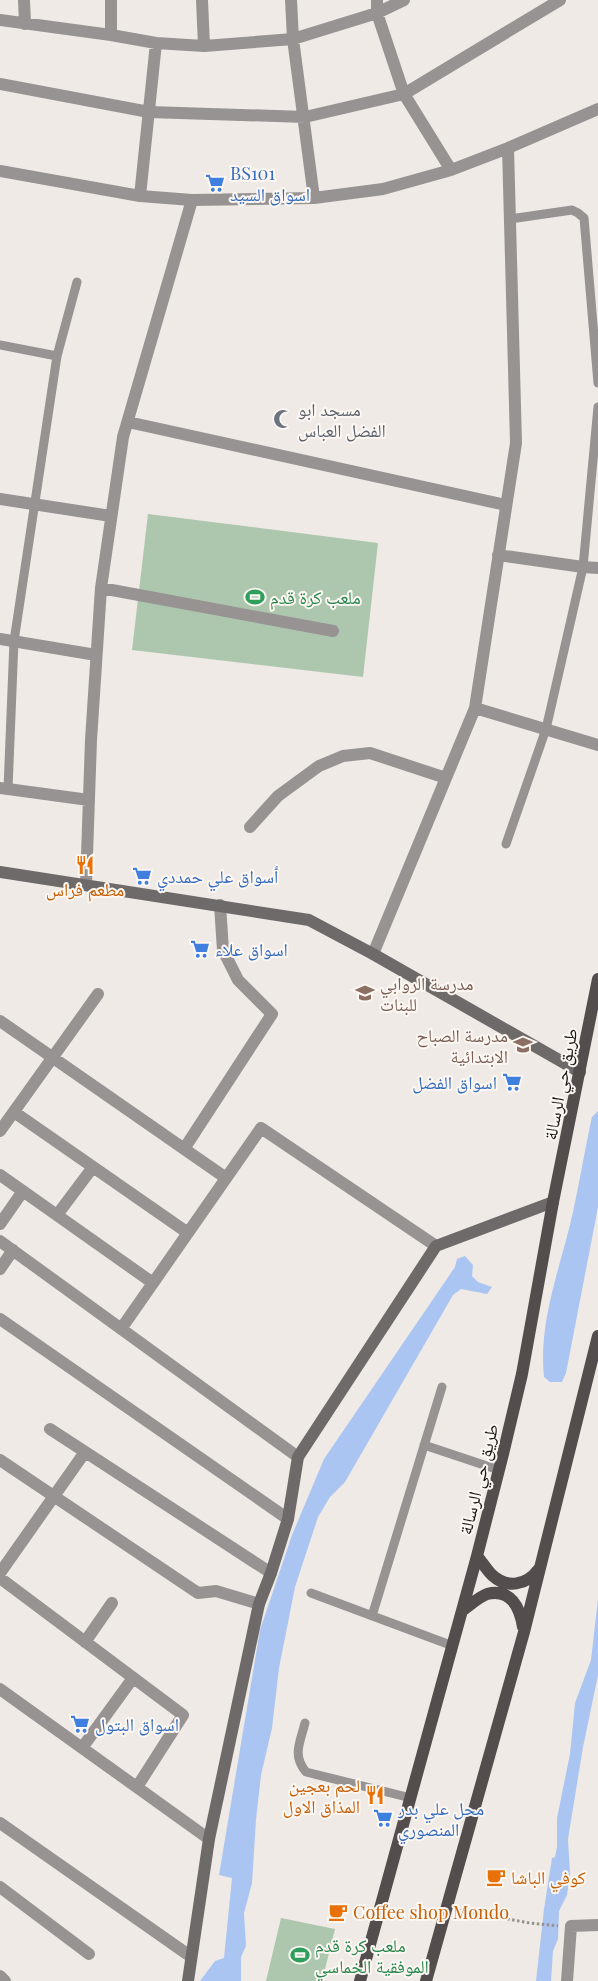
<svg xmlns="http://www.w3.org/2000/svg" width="598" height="1981" font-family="'Playfair Display','Noto Naskh Arabic',serif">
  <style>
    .green { fill: #adc7af }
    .water { fill: #abc5f3 }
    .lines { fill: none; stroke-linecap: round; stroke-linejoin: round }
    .path { stroke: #96928e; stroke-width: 3; stroke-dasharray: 2.5 2.5; stroke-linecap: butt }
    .lane { stroke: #979393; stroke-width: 9 }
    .street { stroke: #979393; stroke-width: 12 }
    .secondary { stroke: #6f6a6a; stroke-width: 12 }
    .primary { stroke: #534d4d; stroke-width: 12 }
    .labels { text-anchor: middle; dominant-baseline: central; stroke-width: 4; stroke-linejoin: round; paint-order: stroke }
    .shop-label { font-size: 18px; fill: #366cbe; stroke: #fcf7f2; text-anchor: start }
    .worship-label { font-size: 18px; fill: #5b616d; stroke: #fcf7f2; text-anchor: start }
    .leisure-label { font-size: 18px; fill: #27864d; stroke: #fcf7f2; text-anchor: start }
    .food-label { font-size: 18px; fill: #c56008; stroke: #fcf7f2; text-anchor: start }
    .education-label { font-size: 18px; fill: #785e54; stroke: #fcf7f2; text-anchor: start }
    .street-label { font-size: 18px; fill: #1a1816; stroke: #fcf7f2 }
  </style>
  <rect width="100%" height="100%" fill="#efeae5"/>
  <!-- green -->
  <path class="green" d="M148 514 378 543 363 677 132 650Z
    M281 1918 335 1929 322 1981H266Z"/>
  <!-- water -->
  <path class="water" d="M598 1111V1207L566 1373 562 1382H550L544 1377C538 1321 561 1266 573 1212 579 1184 584 1155 590 1126L592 1117Z
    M465 1256 473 1265 472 1276 478 1282 492 1287 487 1294 461 1289 453 1295 345 1482 330 1497 318 1517 295 1587 279 1668 272 1728 261 1775 256 1820 252 1883 244 1913 246 1946 241 1957V1981H200L215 1961 224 1958 232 1878 219 1875 260 1630 292 1535 324 1459 455 1267 457 1259Z
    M598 1599V1675L583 1747 568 1839 570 1874 567 1895 559 1911 558 1939 553 1951 551 1981H536L544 1909 552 1858 555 1857 557 1847V1818L570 1754 575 1703 591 1660Z"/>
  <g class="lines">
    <!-- path -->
    <path class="path" d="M458 1910 530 1923 558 1926"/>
    <!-- lane -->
    <path class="lane" d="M510 219 572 210 578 213 584 218 598 383
      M0 345 57 356
      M8 789 14 641 57 356 77 282
      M506 844 546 729 583 567 598 407
      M424 1445 499 1470
      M311 1593 453 1646
      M372 1616 442 1387
      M305 1723C300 1743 292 1755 306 1772L411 1798"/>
    <!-- street -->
    <path class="street" d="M24 0 25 24
      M111 0V35
      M202 0 204 46
      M291 0 293 39 314 198
      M377 0V13L404 94 451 170
      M0 20 111 35 156 43 204 46 293 39 377 13 404 0
      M0 84 149 112 305 117 404 94 560 0
      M0 171 140 196 192 200 314 198 383 189 451 170 508 148 598 109
      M140 196 156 43
      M128 422 506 505
      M0 499 111 516
      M498 555 583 567 598 568
      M101 588 333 631
      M0 639 96 655
      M475 708 598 745
      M0 788 89 800
      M250 827 278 796 319 766 343 756 370 753 446 778
      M86 884 91 740 101 588 123 437 192 200
      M373 954 475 708 516 443 508 148
      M0 1021 226 1178
      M14 1112 188 1233
      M0 1131 98 994
      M184 1149 272 1014 238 980 223 950 220 905
      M0 1175 153 1283
      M57 1215 93 1167
      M0 1224 23 1191
      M0 1241 298 1457
      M0 1269 13 1250
      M0 1319 288 1519
      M121 1329 261 1128 436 1246
      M50 1429 271 1573
      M0 1460 198 1593 216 1591 259 1604
      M0 1573 85 1452
      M0 1578 183 1715 137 1787
      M85 1642 112 1603
      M0 1689 209 1839
      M82 1748 133 1678
      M0 1823 190 1956
      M0 1887 89 1954
      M0 1976 5 1981
      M567 1981 571 1926 598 1925"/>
    <!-- secondary -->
    <path class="secondary" d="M0 872 309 920 373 954 580 1072
      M188 1981 209 1839 259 1604 271 1573 288 1519 298 1457 436 1246 553 1202"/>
    <!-- primary -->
    <path class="primary" d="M477 1556C482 1562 487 1570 492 1575 507 1589 527 1585 538 1570
      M463 1610C470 1605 479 1597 487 1594 511 1588 520 1608 523 1627
      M360 1981 477 1556 503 1454 522 1374 553 1202 598 979
      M426 1981 524 1632 598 1336"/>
  </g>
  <!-- icons -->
  <defs>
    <g id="supermarket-bare" transform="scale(1.5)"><path d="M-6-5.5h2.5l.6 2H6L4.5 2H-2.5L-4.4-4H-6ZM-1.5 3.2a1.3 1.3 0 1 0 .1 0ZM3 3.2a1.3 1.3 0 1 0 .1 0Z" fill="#3f7fe0" stroke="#fcf7f2" stroke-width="2.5" paint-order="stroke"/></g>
    <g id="mosque-bare" transform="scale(1.5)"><path d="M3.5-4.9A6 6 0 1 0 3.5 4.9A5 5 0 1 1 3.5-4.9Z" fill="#6b7280" stroke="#fcf7f2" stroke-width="2.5" paint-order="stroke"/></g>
    <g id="stadium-bare" transform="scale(1.5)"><path d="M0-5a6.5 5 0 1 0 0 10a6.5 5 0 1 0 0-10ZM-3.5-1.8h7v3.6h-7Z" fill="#2e9e5b" stroke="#fcf7f2" stroke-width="2.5" paint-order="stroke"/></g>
    <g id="restaurant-bare" transform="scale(1.5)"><path d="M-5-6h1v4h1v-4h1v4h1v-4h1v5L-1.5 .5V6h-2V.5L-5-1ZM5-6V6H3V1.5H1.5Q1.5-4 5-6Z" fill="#e8710a" stroke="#fcf7f2" stroke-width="2.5" paint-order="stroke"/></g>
    <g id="school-bare" transform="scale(1.5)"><path d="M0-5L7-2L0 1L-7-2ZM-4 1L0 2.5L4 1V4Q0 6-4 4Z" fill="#8d6e63" stroke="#fcf7f2" stroke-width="2.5" paint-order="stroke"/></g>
    <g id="cafe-bare" transform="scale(1.5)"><path d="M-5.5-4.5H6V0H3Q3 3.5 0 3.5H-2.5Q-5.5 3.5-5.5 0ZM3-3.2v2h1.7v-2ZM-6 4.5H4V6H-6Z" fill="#e8710a" stroke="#fcf7f2" stroke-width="2.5" paint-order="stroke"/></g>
  </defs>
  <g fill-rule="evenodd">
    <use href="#supermarket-bare" x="215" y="183"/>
    <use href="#mosque-bare" x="283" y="419"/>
    <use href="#stadium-bare" x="255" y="597"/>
    <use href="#restaurant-bare" x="85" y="865"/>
    <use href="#supermarket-bare" x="142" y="876"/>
    <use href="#supermarket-bare" x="200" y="949"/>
    <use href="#school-bare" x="365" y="993"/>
    <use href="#school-bare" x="523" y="1045"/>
    <use href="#supermarket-bare" x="512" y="1082"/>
    <use href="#supermarket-bare" x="80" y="1724"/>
    <use href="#restaurant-bare" x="375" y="1795"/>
    <use href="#supermarket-bare" x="383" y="1818"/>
    <use href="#cafe-bare" x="496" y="1877"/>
    <use href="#cafe-bare" x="338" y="1912"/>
    <use href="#stadium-bare" x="300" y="1955"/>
  </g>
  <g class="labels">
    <!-- shop labels -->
    <g class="shop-label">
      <text x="230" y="173">BS101<tspan x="230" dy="21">اسواق السيد</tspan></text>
      <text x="157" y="876">ٲسواق علي حمددي</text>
      <text x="215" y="949">اسواق علاء</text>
      <text x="497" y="1082" text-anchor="end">اسواق الفضل</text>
      <text x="95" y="1724">اسواق البتول</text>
      <text x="398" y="1808">محل علي بدر<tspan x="398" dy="21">المنصوري</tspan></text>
    </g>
    <!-- worship labels -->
    <g class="worship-label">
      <text x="298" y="409">مسجد ابو<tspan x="298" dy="21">الفضل العباس</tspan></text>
    </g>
    <!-- leisure labels -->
    <g class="leisure-label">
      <text x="270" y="597">ملعب كرة قدم</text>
      <text x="315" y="1945">ملعب كرة قدم<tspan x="315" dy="21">الموفقية الخماسي</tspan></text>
    </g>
    <!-- food labels -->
    <g class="food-label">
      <text x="85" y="889" text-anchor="middle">مطعم فراس</text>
      <text x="360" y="1785" text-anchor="end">لحم بعجين<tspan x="360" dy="21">المذاق الاول</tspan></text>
      <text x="511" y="1877">كوفي الباشا</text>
      <text x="353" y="1912">Coffee shop Mondo</text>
    </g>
    <!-- education labels -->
    <g class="education-label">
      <text x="380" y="983">مدرسة الروابي<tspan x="380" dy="21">للبنات</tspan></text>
      <text x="508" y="1035" text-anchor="end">مدرسة الصباح<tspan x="508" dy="21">الابتدائية</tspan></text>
    </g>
    <!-- street labels -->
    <g class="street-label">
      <text transform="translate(560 1084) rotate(-79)">طريق حي الرسالة</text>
      <text transform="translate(478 1479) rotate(-76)">طريق حي الرسالة</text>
    </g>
  </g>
</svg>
